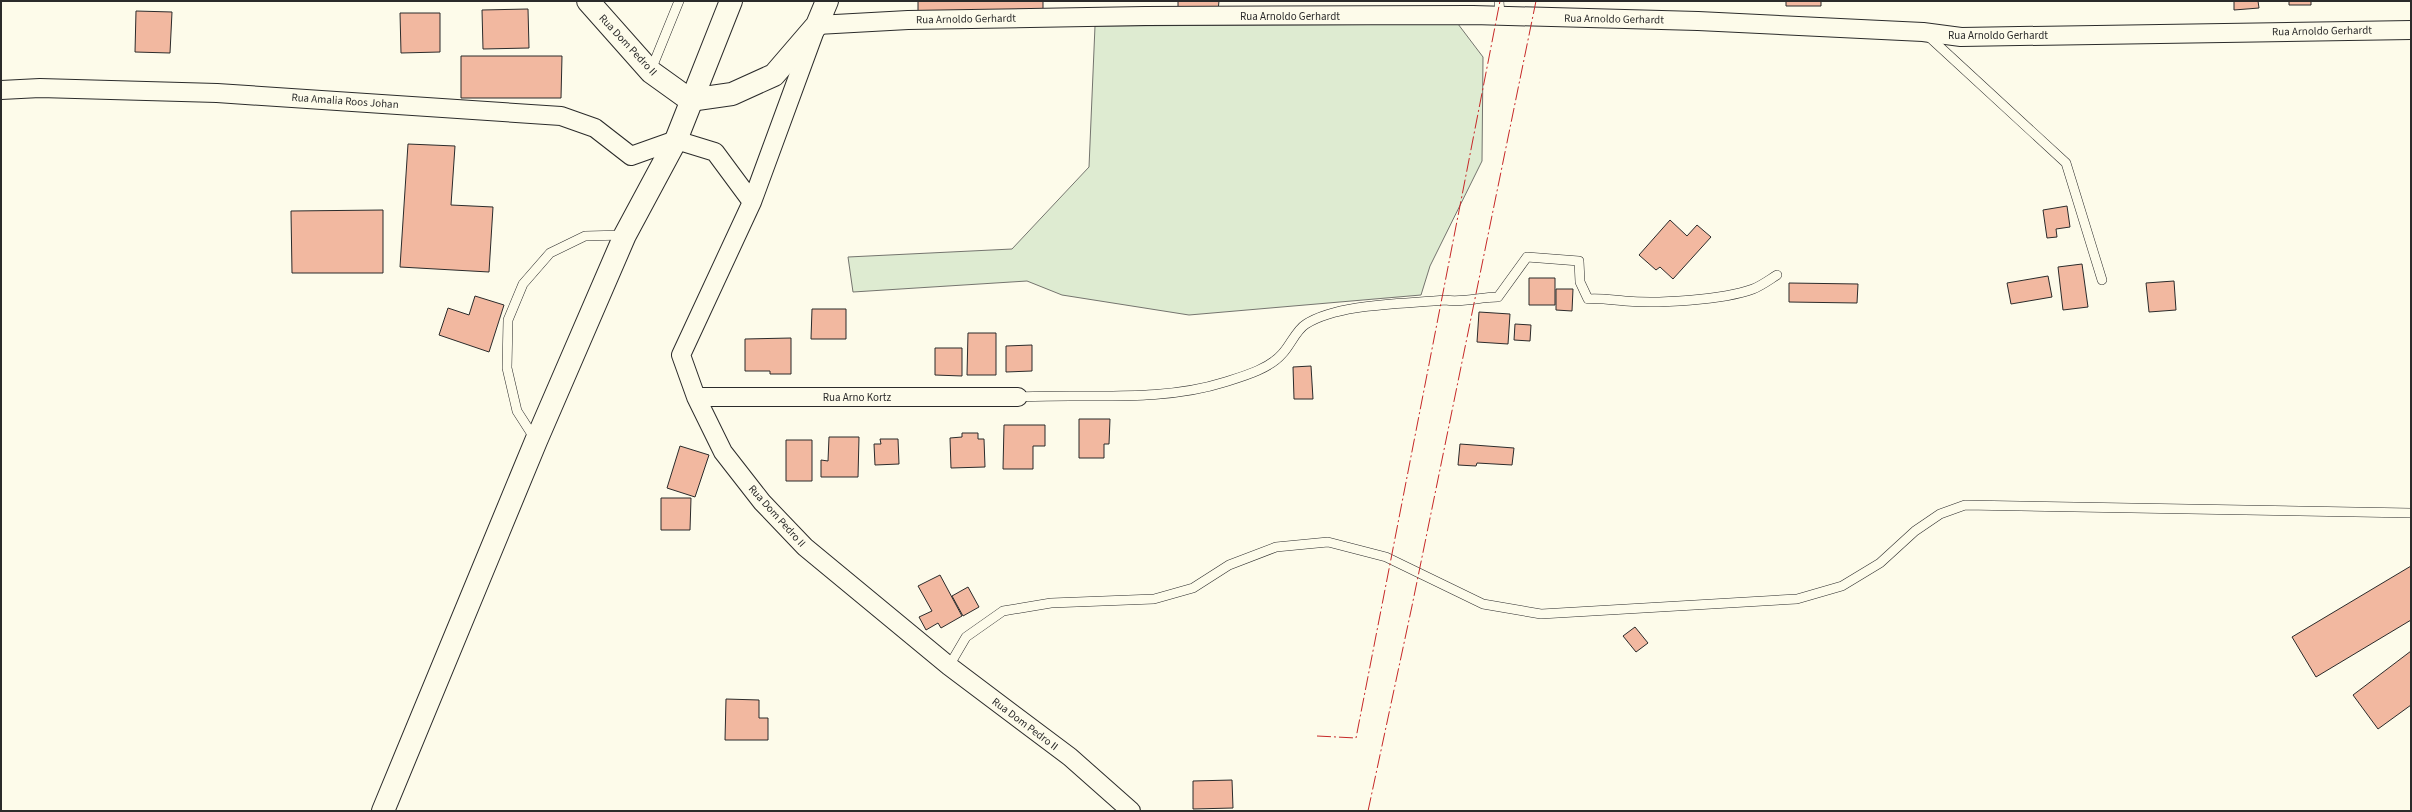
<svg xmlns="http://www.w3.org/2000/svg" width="2412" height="812" font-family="'Source Sans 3',sans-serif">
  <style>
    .green { fill: #deebd1; stroke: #74746e }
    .building { fill: #f2b8a0; stroke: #2b2b2b }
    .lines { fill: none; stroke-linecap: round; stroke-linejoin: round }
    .lane-casing { stroke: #2b2b2b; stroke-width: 10 }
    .street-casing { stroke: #2b2b2b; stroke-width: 20 }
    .secondary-casing { stroke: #2b2b2b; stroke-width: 24 }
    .primary-casing { stroke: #2b2b2b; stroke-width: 24 }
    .lane { stroke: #fdfbea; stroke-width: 9 }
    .street { stroke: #fdfbea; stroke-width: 18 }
    .secondary { stroke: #fdfbea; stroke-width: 22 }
    .primary { stroke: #fdfbea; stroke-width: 22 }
    .power { stroke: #c62828; stroke-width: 1; stroke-dasharray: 14 3 2 3; stroke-linecap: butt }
    .labels { text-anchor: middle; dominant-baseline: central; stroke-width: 3; stroke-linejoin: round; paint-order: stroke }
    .street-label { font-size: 11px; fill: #2b2b2b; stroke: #fdfbea }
  </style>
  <rect width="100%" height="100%" fill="#fdfbea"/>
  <!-- green -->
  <path class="green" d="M1458 24 1483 57 1482 161 1430 266 1421 295 1189 315 1062 295 1027 281 853 292 848 257 1012 249 1089 167 1095 26Z"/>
  <!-- building -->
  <path class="building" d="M918 1H1043V14L918 11Z
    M1178 1H1219L1218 11 1178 9Z
    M1786 1H1821V6H1786Z
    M2234 1H2258L2259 8 2234 10Z
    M2289 1H2311V5H2289Z
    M528 9 529 48 483 49 482 10Z
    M136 11 172 12 170 53 135 52Z
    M400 13H440V52L401 53Z
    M461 56H562L561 98H461Z
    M408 144 455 146 451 205 493 207 489 272 400 267Z
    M2067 206 2070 227 2056 229 2057 237 2047 238 2043 210Z
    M383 210V273H292L291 211Z
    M1670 220 1687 236 1697 225 1711 237 1673 279 1660 267 1656 270 1639 255Z
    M2082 264 2088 307 2063 310 2058 267Z
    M2048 276 2052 297 2011 304 2007 283Z
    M1529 278H1555V305H1529Z
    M2174 281 2176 310 2149 312 2146 283Z
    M1789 283 1858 284 1857 303 1789 302Z
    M1556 289H1573L1572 311 1556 310Z
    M475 296 504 305 489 352 439 335 448 308 469 315Z
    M812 309H846V339H811Z
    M1479 312 1510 314 1508 344 1477 342Z
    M1515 324 1531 325 1530 341 1514 340Z
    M968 333H996V375H967Z
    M791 338V374H770V371H745V339Z
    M1032 345V371L1006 372V346Z
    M935 348H962V376L935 375Z
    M1311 366 1313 399H1294L1293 367Z
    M1079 419H1110L1109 444H1104V458H1079Z
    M1004 425H1045V446H1033V469H1003Z
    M962 433H978V439H984L985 467 951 468 950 438 962 437Z
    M829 437H859L858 477H821V460L828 461Z
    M880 439H898L899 464 875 465 874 444H881Z
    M786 440H812V481H786Z
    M1460 444 1514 448 1512 465 1477 463 1476 466 1458 465Z
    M680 446 709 455 695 497 667 488Z
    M661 498H691L690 530H661Z
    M2411 566V620L2316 677 2292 637Z
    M940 575 962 616 941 628 938 623 926 630 919 617 932 611 918 586Z
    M968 587 979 607 963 616 952 596Z
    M1635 627 1648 643 1636 652 1623 636Z
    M2411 651V705L2378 729 2353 695Z
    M726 699 759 700V718H768V740H725Z
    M1232 780 1233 808 1193 809V781Z"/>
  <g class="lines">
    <!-- lane casing -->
    <g class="lane-casing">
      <path id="lane" d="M1499 1 1500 16
        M1927 35 2066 163 2102 280
        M651 70 679 1
        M1018 397C1086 393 1159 403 1225 382 1244 376 1269 369 1282 354 1290 346 1296 330 1306 324 1339 303 1406 304 1445 300 1463 303 1479 297 1498 297L1527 257 1579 261 1580 282 1588 299C1601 298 1612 300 1625 301 1657 304 1723 300 1753 289 1761 286 1769 280 1777 275
        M535 439 517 411 507 368 508 320 523 284 550 253 585 236 624 235
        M949 666 966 637 1003 611 1051 603 1154 599 1193 588 1229 565 1276 547 1328 542 1386 557 1483 604 1541 614 1797 599 1842 586 1880 563 1915 531 1940 514 1965 505 2411 513"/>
    </g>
    <!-- street casing -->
    <g class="street-casing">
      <path id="street" d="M1 90 40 88 217 93 561 116 595 128 631 156 676 140 715 152 752 202
        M696 397H1018
        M1131 811 1070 757 949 666 805 547 762 502 723 452 696 397 681 355 752 202 817 25 908 20 1145 16 1473 15 1698 21 1923 32 1961 37 2411 30"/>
    </g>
    <!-- secondary casing -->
    <g class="secondary-casing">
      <path id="secondary" d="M588 1 651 72 690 100 732 94 774 75 817 25 827 1"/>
    </g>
    <!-- primary casing -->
    <g class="primary-casing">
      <path id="primary" d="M383 811 536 441 625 235 676 140 731 1"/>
    </g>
    <!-- lane -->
    <use href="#lane" class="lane"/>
    <!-- street -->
    <use href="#street" class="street"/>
    <!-- secondary -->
    <use href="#secondary" class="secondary"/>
    <!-- primary -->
    <use href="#primary" class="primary"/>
    <!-- power -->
    <path class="power" d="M1317 736 1356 738 1500 1
      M1368 811 1412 606 1536 1"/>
  </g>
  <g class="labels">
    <!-- street labels -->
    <g class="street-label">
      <text x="1290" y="16">Rua Arnoldo Gerhardt</text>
      <text transform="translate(966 19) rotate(-1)">Rua Arnoldo Gerhardt</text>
      <text transform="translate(1614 19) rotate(1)">Rua Arnoldo Gerhardt</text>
      <text transform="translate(2322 31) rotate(-1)">Rua Arnoldo Gerhardt</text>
      <text x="1998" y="35">Rua Arnoldo Gerhardt</text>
      <text transform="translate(628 45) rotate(47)">Rua Dom Pedro II</text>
      <text transform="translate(345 101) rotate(4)">Rua Amalia Roos Johan</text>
      <text x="857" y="397">Rua Arno Kortz</text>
      <text transform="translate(777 516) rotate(48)">Rua Dom Pedro II</text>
      <text transform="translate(1025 724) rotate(37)">Rua Dom Pedro II</text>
    </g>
  </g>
  <!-- border -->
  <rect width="2412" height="812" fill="none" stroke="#2b2b2b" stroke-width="4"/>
</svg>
